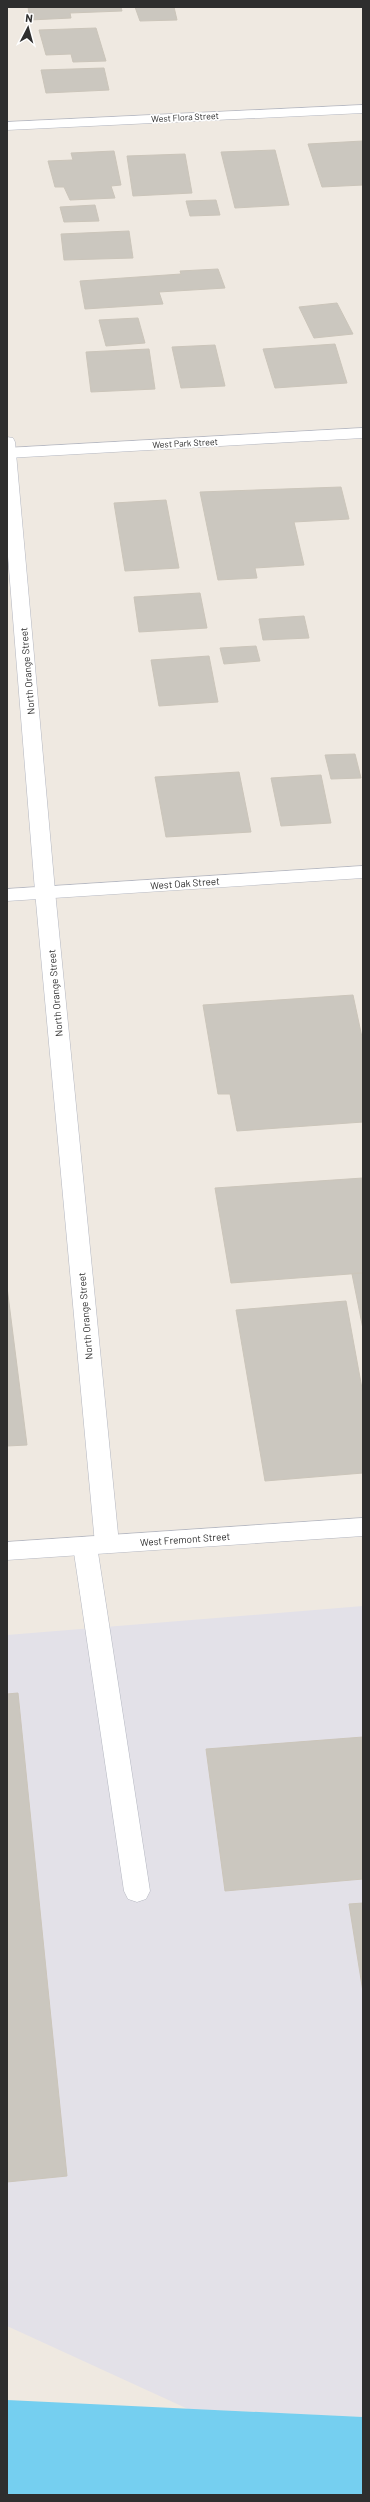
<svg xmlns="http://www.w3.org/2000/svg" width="370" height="2502" font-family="Barlow,sans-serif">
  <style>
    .industrial { fill: #e3e1e8 }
    .water { fill: #75cff0 }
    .building { fill: #cbc7bf; stroke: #cbc5ba }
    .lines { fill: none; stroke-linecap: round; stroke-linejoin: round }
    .lane-casing { stroke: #b4b7c1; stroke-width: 1 }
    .street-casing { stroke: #b4b7c1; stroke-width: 1 }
    .secondary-casing { stroke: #b4b7c1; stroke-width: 1 }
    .lane { fill: #fff; fill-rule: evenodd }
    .street { fill: #fff; fill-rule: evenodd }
    .secondary { fill: #fff; fill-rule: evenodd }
    .labels { text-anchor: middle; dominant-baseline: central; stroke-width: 3.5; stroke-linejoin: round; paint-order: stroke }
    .far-street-label { font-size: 9px; fill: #2e2e2e; stroke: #fff }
    .street-label { font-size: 10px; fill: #2e2e2e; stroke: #fff }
  </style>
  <rect width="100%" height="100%" fill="#efe9e1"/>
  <!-- industrial -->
  <path class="industrial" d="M363 1606V2417L188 2409 7 2326V1635Z"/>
  <!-- water -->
  <path class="water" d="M7 2400 363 2417V2495H7Z"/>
  <!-- building -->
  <path class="building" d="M28 7H121L122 11 70 13 71 18 30 20Z
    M135 7H174L177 20 140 21Z
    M96 28 106 61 73 62 71 54 46 55 39 30Z
    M104 68 109 90 46 93 41 70Z
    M363 141V185L322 187 308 144Z
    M275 150 289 205 235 208 221 152Z
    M114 151 121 185 111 186 115 198 70 200 64 187H55L48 161 73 160 71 153Z
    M185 154 192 193 133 196 127 156Z
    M216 200 220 215 190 216 186 201Z
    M95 205 99 221 64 222 60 207Z
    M129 231 133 258 64 260 61 234Z
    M218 269 225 288 159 292 163 304 85 309 80 281 181 274 180 271Z
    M337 303 353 334 314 338 299 307Z
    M138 318 145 343 106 346 99 320Z
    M335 344 347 383 275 388 263 349Z
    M215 345 225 386 181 388 172 347Z
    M149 349 155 389 91 392 86 352Z
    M341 487 349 519 294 522 304 565 255 568 257 578 218 580 200 492Z
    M166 500 179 568 125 571 114 503Z
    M200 593 207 628 139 632 134 597Z
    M304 616 309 638 263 640 259 619Z
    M256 646 260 661 224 664 220 648Z
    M209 656 218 702 159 706 151 660Z
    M355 754 361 778 331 779 325 755Z
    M239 772 251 832 166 837 155 777Z
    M321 775 331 823 281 826 271 778Z
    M353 995 363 1042V1122L237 1131 230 1094H218L203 1005Z
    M363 1178V1273L231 1283 215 1188Z
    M355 1273H363V1329L352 1274Z
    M7 1287 27 1445 7 1446Z
    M346 1301 363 1394V1473L265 1481 236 1310Z
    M18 1693 67 2176 7 2182V1694Z
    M363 1737V1879L225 1891 206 1749Z
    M363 1903V1992L349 1904Z"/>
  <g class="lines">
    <!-- lane casing -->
    <g class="lane-casing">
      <path id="lane" d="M85 1537 93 1540 97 1546 150 1891 146 1899 137 1902 128 1899 124 1891 73 1546 77 1540Z"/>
    </g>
    <!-- street casing -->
    <g class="street-casing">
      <path id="street" d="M363 105V113L7 130V122Z
        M7 437 13 438 15 442 55 891 119 1544 115 1550 107 1553 99 1550 95 1544 35 891 7 544Z"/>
    </g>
    <!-- secondary casing -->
    <g class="secondary-casing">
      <path id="secondary" d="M363 428V438L7 458V448Z
        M363 866V878L7 901V889Z
        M363 1518V1536L7 1560V1542Z"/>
    </g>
    <!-- lane -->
    <use href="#lane" class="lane"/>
    <!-- street -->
    <use href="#street" class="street"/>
    <!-- secondary -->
    <use href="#secondary" class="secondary"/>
  </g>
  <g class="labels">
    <!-- far-street labels -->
    <g class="far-street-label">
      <text transform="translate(185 117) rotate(-3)">West Flora Street</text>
      <text transform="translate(185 443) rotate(-3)">West Park Street</text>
    </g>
    <!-- street labels -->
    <g class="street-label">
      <text transform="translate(27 671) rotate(-95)">North Orange Street</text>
      <text transform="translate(185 883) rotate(-4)">West Oak Street</text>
      <text transform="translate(55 993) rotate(-95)">North Orange Street</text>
      <text transform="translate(85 1316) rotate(-95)">North Orange Street</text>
      <text transform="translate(185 1539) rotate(-4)">West Fremont Street</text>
    </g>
  </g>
  <!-- border -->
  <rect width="370" height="2502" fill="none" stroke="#2e2e2e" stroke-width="16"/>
  <!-- north arrow -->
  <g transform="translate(28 28) rotate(6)" stroke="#ffffff" stroke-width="3" paint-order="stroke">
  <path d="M0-3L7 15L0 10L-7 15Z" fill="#2e2e2e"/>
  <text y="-6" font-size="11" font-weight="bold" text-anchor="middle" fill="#2e2e2e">N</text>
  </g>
</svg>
